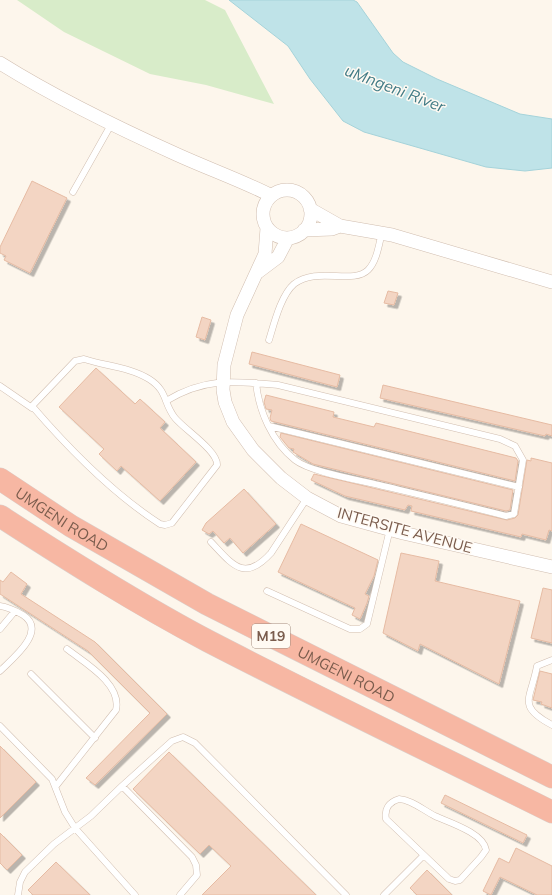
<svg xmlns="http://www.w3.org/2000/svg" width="552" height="895" font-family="Mulish,sans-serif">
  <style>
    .green { fill: #d8ecc9 }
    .water { fill: #bfe3e8; stroke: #a5d3da }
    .building { fill: #f3d5c3; stroke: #e6bba3; filter: url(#shadow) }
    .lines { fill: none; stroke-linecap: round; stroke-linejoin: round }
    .lane-casing { stroke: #d1beb0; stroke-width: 7 }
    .street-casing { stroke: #d1beb0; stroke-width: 14 }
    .highway-casing { stroke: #dad1cd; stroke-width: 23 }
    .lane { stroke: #fff; stroke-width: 6 }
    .street { stroke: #fff; stroke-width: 13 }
    .highway { stroke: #f7b7a3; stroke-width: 22 }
    .labels { text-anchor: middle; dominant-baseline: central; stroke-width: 3; stroke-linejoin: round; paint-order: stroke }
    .shield { fill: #fffaf3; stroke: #a28b7f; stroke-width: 1 }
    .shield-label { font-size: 14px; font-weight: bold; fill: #7a5c4d }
    .street-label { font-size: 15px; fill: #7a5c4d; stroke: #fffaf3 }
    .water-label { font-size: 16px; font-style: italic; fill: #437c86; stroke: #fffaf3 }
  </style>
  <defs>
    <filter id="shadow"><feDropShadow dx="3.5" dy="3.5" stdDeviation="0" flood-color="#0004"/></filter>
  </defs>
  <rect width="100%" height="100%" fill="#fdf6ec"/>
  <!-- green -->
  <path class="green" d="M17 0H205L225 10 274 104 206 85 150 74 64 32Z"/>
  <!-- water -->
  <path class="water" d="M229 0H353L357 2 393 53 403 62 437 79 520 114 552 119V168L525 171 486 167 364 132 343 121 310 79 288 46Z"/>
  <!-- building -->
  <path class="building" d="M32 181 67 198 30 273 4 260 6 256 0 253V247Z
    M388 291 398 293 394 305 384 303Z
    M202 317 211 320 205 340 196 337Z
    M252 352 340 375 337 387 249 364Z
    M96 368 135 404 140 399 165 422 160 428 196 462 160 501 121 466 117 471 99 454 104 449 59 407Z
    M383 385 552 425V436L546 434 545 436 380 398Z
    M266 395 334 412 333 417 374 427 376 423 516 458 518 461 515 481 271 421 270 418 272 410 266 409 264 402Z
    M281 433 513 490 510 510 506 511 313 464 293 452 294 449 289 448 280 437Z
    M531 458 552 463V531L549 530 546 540 522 534 521 537 411 511 412 506 408 505 405 510 345 496 311 480 314 474 507 520 515 518 518 515 527 460 531 461Z
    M244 489 276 524 243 553 230 538 224 543 213 531 209 534 202 530 206 523Z
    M301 524 378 560 374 576 365 594 369 596 367 603 360 619 352 615 355 608 278 572Z
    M401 553 439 561 435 581 520 601 499 684 420 644 418 651 383 633Z
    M11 572 27 584 21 594 95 642 167 714 95 785 86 778 150 713 88 651 0 594V580L3 582Z
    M543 588 552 590V643L531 638Z
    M540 671 552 674V708L541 704 542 702 533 700Z
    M0 746 36 782 0 818Z
    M169 752 316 895H202L231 866 209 845 200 854 133 789Z
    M445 795 527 835 523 843 441 803Z
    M0 833 22 855 7 870 0 863Z
    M516 848 552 866V895H537L500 877 491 895 483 891 499 858 509 863Z
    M56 862 90 895H33L28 890Z
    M427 870 452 895H417L410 888Z"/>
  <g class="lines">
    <!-- lane casing -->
    <g class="lane-casing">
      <path id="lane" d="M73 192 112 123
        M269 340C274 324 281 295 294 284 317 266 353 285 368 270 377 261 379 244 382 232
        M0 386 32 408V406C69 449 112 493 160 524L165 525 172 523 217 465C218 451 185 430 175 418 163 403 168 391 149 379 130 367 105 366 84 359L75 361 32 406
        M166 401C205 377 235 381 278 385L500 439 515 446 523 460 514 514 506 516C464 505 421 495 379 485 359 480 310 472 295 460 272 442 259 411 256 383
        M269 426 519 487
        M211 542C232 564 244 583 271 553L307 498
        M267 591 350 629H360L367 624 390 529
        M0 606C9 607 16 611 23 615 48 631 12 659 0 671
        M0 629 15 611
        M552 660 537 666C531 699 516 706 552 725
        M31 674 95 738
        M0 726 52 779 65 812 75 828 135 895
        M56 786 116 710C122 684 85 663 67 649
        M122 786 192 857 196 865 197 875 180 895
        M399 799C412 800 423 810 435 816 448 822 484 833 486 850L481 857 460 880 455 881 449 879 386 819C384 809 389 802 399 799Z
        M18 895 20 882 25 872 54 844 91 816 122 786 172 741 183 737 195 743 346 895
        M384 895 423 856"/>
    </g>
    <!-- street casing -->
    <g class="street-casing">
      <path id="street" d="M0 63C56 98 118 128 178 155 209 169 240 180 270 195
        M263 214a24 24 0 1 1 48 0a24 24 0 1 1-48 0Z
        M310 209 340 226 392 235 552 282
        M267 228 265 254 237 315 224 365 223 390 225 402 233 422 253 450 281 478 307 498 341 516 403 533 552 567
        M304 230 332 229 340 226
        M258 272 278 257 288 238"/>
    </g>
    <!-- highway casing -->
    <g class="highway-casing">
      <g id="highway">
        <path id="s1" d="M0 479 71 526 207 604 552 777"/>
        <path d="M0 516C68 560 136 603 208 641 322 700 437 755 552 812"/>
      </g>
    </g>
    <!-- lane -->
    <use href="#lane" class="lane"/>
    <!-- street -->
    <use href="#street" class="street"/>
    <!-- highway -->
    <use href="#highway" class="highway"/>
  </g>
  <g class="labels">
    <!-- shield labels -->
    <rect class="shield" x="252" y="624" width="38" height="24" rx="3"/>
    <g class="shield-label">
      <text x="271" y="636">M19</text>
    </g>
    <!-- street labels -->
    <g class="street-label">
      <text stroke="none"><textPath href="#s1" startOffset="74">UMGENI ROAD</textPath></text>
      <text transform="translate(405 530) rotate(15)">INTERSITE AVENUE</text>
      <text stroke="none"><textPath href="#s1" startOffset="398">UMGENI ROAD</textPath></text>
    </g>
    <!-- water labels -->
    <g class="water-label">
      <text transform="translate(395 88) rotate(21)">uMngeni River</text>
    </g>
  </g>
</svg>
